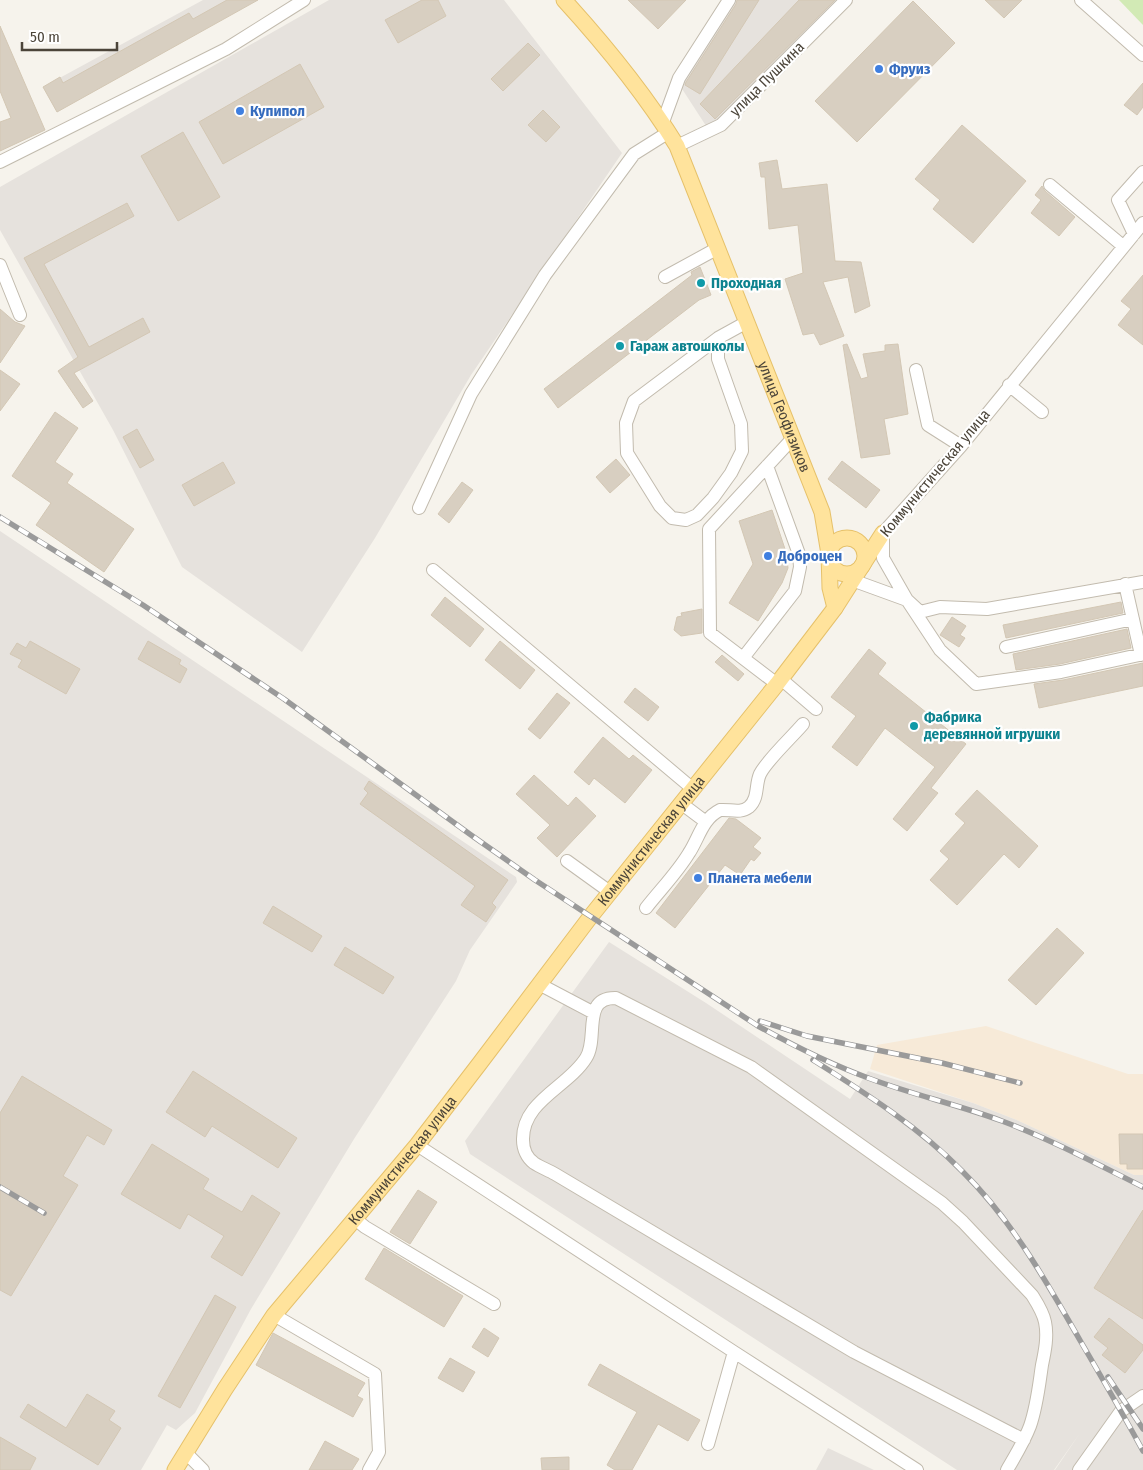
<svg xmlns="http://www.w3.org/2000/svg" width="1143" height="1470" font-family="'Fira Sans Condensed',sans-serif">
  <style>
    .commercial { fill: #f7ead8 }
    .industrial { fill: #e6e2dd }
    .green { fill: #d2eab5 }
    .building { fill: #d8cfc1; stroke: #d3c7b4 }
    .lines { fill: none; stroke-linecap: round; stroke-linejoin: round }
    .minor-casing { stroke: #c2bbae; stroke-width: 14 }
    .major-casing { stroke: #e6c16a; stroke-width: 17 }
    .minor { stroke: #fff; stroke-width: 12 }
    .major { stroke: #ffe39c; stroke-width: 15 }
    .rail-casing { stroke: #9a9a9a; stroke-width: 5.5 }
    .rail { stroke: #fff; stroke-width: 4; stroke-dasharray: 11; stroke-linecap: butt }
    .shop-dot { fill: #3f7fe0; stroke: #fff; stroke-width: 2 }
    .culture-dot { fill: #0f9aa8; stroke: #fff; stroke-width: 2 }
    .labels { text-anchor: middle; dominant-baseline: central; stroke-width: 4.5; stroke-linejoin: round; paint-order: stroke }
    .shop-label { font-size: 15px; font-weight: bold; fill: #366cbe; stroke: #fff; text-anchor: start }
    .street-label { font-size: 15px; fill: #4b4439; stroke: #fff }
    .culture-label { font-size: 15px; font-weight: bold; fill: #0d838f; stroke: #fff; text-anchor: start }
  </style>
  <rect width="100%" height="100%" fill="#f6f3ec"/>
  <!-- commercial -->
  <path class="commercial" d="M986 1026 1128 1074H1143V1175H1134L1019 1121 973 1103 870 1069 877 1045Z"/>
  <!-- industrial -->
  <path class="industrial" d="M203 0H258L57 112 43 87Z
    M329 0H504L622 153 471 375 375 538 302 652 182 567 113 430 0 230V187Z
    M727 0H837L710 132 675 78Z
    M0 531 516 877 517 882 470 950 456 981 354 1139 251 1309 195 1413 176 1430 167 1425 141 1470H0Z
    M609 942 706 1003 850 1099 868 1071 973 1103 1019 1121 1134 1175H1143V1470H1055L1080 1433 1054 1470H957L470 1154 465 1141Z
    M828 1448 874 1470H816Z"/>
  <!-- green -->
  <path class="green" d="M1119 0H1143V25Z"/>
  <!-- building -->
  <path class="building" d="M227 0H258L57 112 43 87 60 77 63 83 189 13 193 19Z
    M422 0H438L446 16 398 43 385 20Z
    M628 0H686L658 29Z
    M737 0H759L700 94 685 85 686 82 736 4Z
    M799 0H835L715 119 700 104Z
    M985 0H1022L1004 18Z
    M913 1 955 43 857 142 815 101Z
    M0 26 45 130 0 151V122L11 118 0 91Z
    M528 43 540 55 503 91 491 79Z
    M300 64 324 107 223 164 199 122Z
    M1143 83V107L1137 115 1124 105Z
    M543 110 560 127 546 142 528 125Z
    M962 125 1026 181 973 243 933 209 940 200 915 179Z
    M183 132 220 197 178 221 141 156Z
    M777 160 782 189 827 184 835 261 861 262 870 306 855 313 848 277 823 282 844 336 820 345 814 333 803 335 785 279 803 273 798 225 769 229 765 177H761L759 163Z
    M1042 186 1045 191 1075 217 1059 236 1031 213 1041 200 1035 195Z
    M127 203 134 216 44 264 89 347 143 318 150 332 74 373 93 401 83 408 58 371 78 357 24 258Z
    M700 267 711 295 699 300 558 408 544 389 692 275 691 272Z
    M1143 275V345L1118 325 1131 309 1121 301Z
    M0 309 15 322 25 326 0 363Z
    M847 344 861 379 868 377 863 354 885 351V345L898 344 908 414 884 419 890 454 861 458 843 345Z
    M0 370 20 384 0 411Z
    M55 412 78 428 55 462 73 474 67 483 134 529 104 572 36 525 51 503 12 476Z
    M137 429 154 460 140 468 123 437Z
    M616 459 630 475 610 493 596 477Z
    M842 461 880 490 866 508 828 479Z
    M223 462 235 483 194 506 182 485Z
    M462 482 473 490 449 523 438 514Z
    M772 510 786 552 788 568 782 583 758 621 729 603 753 564 739 521Z
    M445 597 484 629 470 647 431 615Z
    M1121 602 1123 613 1006 638 1003 625Z
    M702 609V633L681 636 674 630 677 617 682 616 681 613Z
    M952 617 966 626 960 635 965 638 959 647 940 635Z
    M1127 629 1131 648 1060 664 1016 670 1013 654Z
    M30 641 80 669 66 694 18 667 22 660 10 654 17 643 26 648Z
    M148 641 181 660 179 664 187 669 180 683 138 659Z
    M500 641 535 670 520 689 485 660Z
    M869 649 886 663 878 674 966 744 931 788 938 793 907 831 893 819 935 767 885 728 857 766 832 747 856 716 831 697Z
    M722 655 744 674 738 681 715 662Z
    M1143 663V686L1039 708 1034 684 1063 680Z
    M635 688 659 707 648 721 624 702Z
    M557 693 570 703 540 739 528 729Z
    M603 737 629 759 633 755 652 770 625 803 594 778 589 785 574 772Z
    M534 775 568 806 576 797 596 816 557 857 537 838 550 825 516 794Z
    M369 781 508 880 492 903 496 907 486 922 461 905 475 886 360 804 368 793 364 789Z
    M977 790 1038 846 1019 868 1004 854 957 905 930 880 949 859 940 851 965 823 955 814Z
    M729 818 736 819 761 838 753 847 761 853 754 861 751 859 740 875 725 865 675 928 656 913Z
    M273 906 322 936 312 952 263 923Z
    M1057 928 1084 953 1036 1005 1008 980Z
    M345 947 394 977 383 994 334 965Z
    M193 1071 297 1138 278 1168 212 1126 205 1137 166 1112Z
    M22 1076 112 1130 104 1145 87 1135 63 1176 78 1185 11 1296 0 1290V1113Z
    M1119 1134H1143V1169H1127V1164H1120Z
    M152 1144 209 1179 203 1189 242 1212 252 1195 280 1213 242 1276 211 1257 224 1236 188 1214 180 1229 121 1194Z
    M418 1190 437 1202 410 1244 390 1232Z
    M1143 1210V1319L1094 1288Z
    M384 1248 463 1296 444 1327 365 1279Z
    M215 1295 236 1307 180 1408 158 1396Z
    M1109 1318 1143 1345V1350L1125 1373 1102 1355 1108 1348 1094 1337Z
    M484 1328 499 1338 488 1357 472 1347Z
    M273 1333 365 1383 357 1396 363 1399 353 1417 256 1365Z
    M450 1358 475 1372 463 1392 438 1378Z
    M600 1364 700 1420 688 1441 658 1424 632 1470H615L607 1465 637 1412 588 1385Z
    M87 1394 115 1411 109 1420 121 1428 98 1465 20 1417 28 1404 66 1428Z
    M0 1437 36 1458 30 1470H0Z
    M325 1441 359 1459 352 1470H309Z
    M569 1457V1470H542L541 1458Z"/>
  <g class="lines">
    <!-- minor casing -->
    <g class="minor-casing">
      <path id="minor" d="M1081 0 1143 55
        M663 122 679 78 729 0
        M677 146 721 125 846 0
        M0 162 226 49 304 0
        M1050 185 1123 246
        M1143 223 961 446 883 533V558L907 600 940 650 976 684 1061 672 1143 654
        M1134 234 1118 200 1143 172
        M0 265 20 315
        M665 277 718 248
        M718 338V359L741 424 742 451 731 473 713 498 697 515 686 520 672 518 660 506 627 453 626 423 634 401 718 338 747 322
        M916 370 928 425 961 446
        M1009 385 1042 412
        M419 508 471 394 545 275 634 154 669 132
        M433 570 693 789
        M852 580 907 600 920 612 940 607 987 609 1143 582
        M1125 584 1141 655
        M1006 647 1133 619
        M743 658 795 591 800 567 799 554 767 466
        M781 679 816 709
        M777 684 710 633 709 529 793 438
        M682 804 706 822
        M567 861 610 892
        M646 908C660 890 677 873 689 853 699 838 702 819 720 810 730 809 740 814 749 807 759 798 755 785 760 774 767 760 792 737 803 724
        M539 984 594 1013
        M417 1145 734 1352 917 1470
        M354 1218 365 1227 494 1304
        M274 1315 375 1374 379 1452 369 1470
        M708 1444 734 1352
        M186 1453 203 1470
        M1007 1470C1015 1456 1024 1442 1030 1426 1037 1406 1039 1385 1042 1365 1045 1351 1048 1336 1045 1322 1043 1312 1037 1303 1032 1295L963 1222 942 1203 751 1067 616 998C581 997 599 1038 586 1058 568 1087 522 1101 523 1140 523 1149 527 1158 534 1163 540 1167 548 1170 555 1174L854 1352 1024 1440
        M1079 1470 1121 1411 1143 1396"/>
    </g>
    <!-- major casing -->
    <g class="major-casing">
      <g id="major">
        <path id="s1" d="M564 0C605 45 645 94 677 146L822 512 829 554 830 588 835 608"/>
        <circle cx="847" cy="556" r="18"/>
        <path id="s2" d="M175 1470 225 1389 274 1315 417 1145 480 1063 591 916 777 684 835 608 883 533"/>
      </g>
    </g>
    <!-- minor -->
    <use href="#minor" class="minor"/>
    <!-- major -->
    <use href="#major" class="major"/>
    <!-- rail casing -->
    <g class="rail-casing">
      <path id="rail" d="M0 517 143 605 284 699 471 835 535 880 758 1026C794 1046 832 1065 871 1079 914 1095 959 1105 1002 1121 1050 1139 1097 1164 1143 1187
        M760 1021 807 1036 942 1063 1020 1083
        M813 1060C865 1093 919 1127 962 1171 1012 1220 1046 1281 1081 1342 1102 1378 1123 1414 1143 1451
        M0 1187 44 1213
        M1108 1377 1143 1429"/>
    </g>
    <!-- rail -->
    <use href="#rail" class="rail"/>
  </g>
  <!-- markers -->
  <g class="shop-dot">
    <circle cx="879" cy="69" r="5"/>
    <circle cx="240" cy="111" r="5"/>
    <circle cx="768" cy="556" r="5"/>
    <circle cx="698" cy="878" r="5"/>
  </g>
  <g class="culture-dot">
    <circle cx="701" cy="283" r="5"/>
    <circle cx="620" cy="346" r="5"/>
    <circle cx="914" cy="726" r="5"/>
  </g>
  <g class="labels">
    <!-- shop labels -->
    <g class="shop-label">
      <text x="889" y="69">Фруиз</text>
      <text x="250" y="111">Купипол</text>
      <text x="778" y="556">Доброцен</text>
      <text x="708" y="878">Планета мебели</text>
    </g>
    <!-- street labels -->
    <g class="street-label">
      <text transform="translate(767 79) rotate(-45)">улица Пушкина</text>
      <text stroke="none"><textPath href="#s1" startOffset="476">улица Геофизиков</textPath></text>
      <text transform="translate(935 473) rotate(-50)">Коммунистическая улица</text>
      <text stroke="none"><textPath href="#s2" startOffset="790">Коммунистическая улица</textPath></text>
      <text stroke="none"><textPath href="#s2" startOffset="385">Коммунистическая улица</textPath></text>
    </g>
    <!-- culture labels -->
    <g class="culture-label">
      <text x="711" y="283">Проходная</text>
      <text x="630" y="346">Гараж автошколы</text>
      <text x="924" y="717">Фабрика<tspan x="924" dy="17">деревянной игрушки</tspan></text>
    </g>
  </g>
  <!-- scale -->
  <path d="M22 42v8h95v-8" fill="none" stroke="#4b4439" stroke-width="2.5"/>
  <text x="30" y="42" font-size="15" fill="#4b4439" stroke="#ffffff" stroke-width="4" paint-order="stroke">50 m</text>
</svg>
